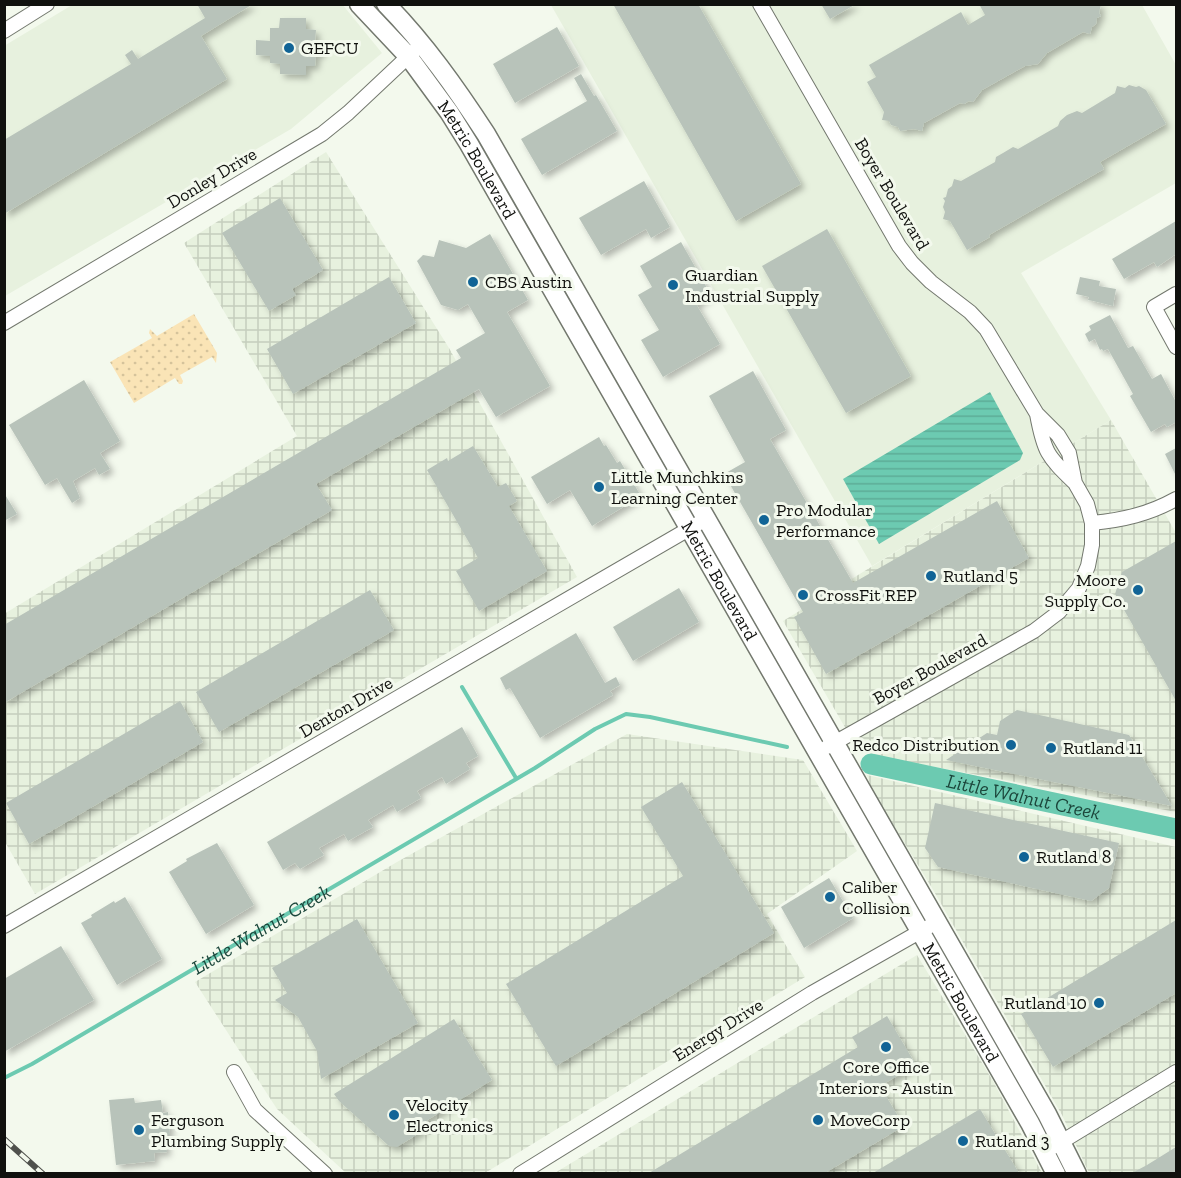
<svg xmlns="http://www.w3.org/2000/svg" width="1181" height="1178" font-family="'Zilla Slab',serif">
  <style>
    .built { fill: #e7f1de }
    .industrial { fill: url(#industrial-grid) }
    .grass { fill: url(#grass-dots) }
    .water { fill: url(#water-rules) }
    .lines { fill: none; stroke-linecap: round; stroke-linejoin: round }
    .stream { stroke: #6ccab1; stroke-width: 4 }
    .river { stroke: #6ccab1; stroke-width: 21 }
    .building { fill: #b8c3ba; filter: url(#shadow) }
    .minor-casing { stroke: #73786e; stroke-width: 16 }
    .major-casing { stroke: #73786e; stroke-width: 21 }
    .minor { stroke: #fff; stroke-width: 14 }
    .major { stroke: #fff; stroke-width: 18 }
    .rail-casing { stroke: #4f514c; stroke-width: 6 }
    .rail { stroke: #f3f9ed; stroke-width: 4; stroke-dasharray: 11; stroke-linecap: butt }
    .poi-dot { fill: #116496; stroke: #f3f9ed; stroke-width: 2 }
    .labels { text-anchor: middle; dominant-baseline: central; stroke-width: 6; stroke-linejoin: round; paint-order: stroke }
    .poi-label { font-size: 18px; fill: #10110e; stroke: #f3f9ed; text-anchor: start }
    .street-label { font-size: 18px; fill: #10110e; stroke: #f3f9ed }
    .water-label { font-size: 20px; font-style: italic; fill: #1c463b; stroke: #f3f9ed }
  </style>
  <defs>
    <pattern id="industrial-grid" width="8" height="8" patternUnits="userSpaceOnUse" patternTransform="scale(1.5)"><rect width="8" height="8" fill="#e7f1de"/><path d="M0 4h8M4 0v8" fill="none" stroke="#c5cebd"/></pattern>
    <pattern id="grass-dots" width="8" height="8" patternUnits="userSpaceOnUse" patternTransform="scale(1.5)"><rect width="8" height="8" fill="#fae4b6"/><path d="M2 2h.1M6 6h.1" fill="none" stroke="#d5c39b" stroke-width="1.8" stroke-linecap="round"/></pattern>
    <pattern id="water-rules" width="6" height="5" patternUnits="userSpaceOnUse" patternTransform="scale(1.5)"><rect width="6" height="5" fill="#6ccab1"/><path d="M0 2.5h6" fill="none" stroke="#5dac97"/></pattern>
    <filter id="shadow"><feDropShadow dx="4" dy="4" stdDeviation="3" flood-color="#0004"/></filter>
  </defs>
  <rect width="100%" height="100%" fill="#f3f9ed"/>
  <!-- built -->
  <path class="built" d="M342 4 382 53 291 129 5 296 4 46 72 5Z
    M551 5H1142L1176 65V183L1021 273 1111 420 872 566Z"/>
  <!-- industrial -->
  <path class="industrial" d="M326 152 449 348 577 577 35 894 5 842 4 614 297 436 184 243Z
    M1111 420 1176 533V812L860 753 783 621Z
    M627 734 803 760 857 851 767 914 805 977 485 1173H346L277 1109 195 982 397 862Z
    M867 775 1176 847V1173H1089L1062 1115 932 888 872 790Z
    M917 955 993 1081 1042 1173 553 1174Z"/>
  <!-- grass -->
  <path class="grass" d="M194 314 217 353 216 363 212 357 180 375 183 381 182 384H179L175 378 134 403 110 362 152 338 149 333 150 329 157 336Z"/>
  <!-- water -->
  <path class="water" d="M990 392 1023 453 1020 460 879 544 843 479Z"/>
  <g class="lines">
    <!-- stream -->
    <g class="stream">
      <path d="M462 687 516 778"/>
      <path id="s1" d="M4 1078 32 1064 535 768 595 729 626 714 650 717 787 747"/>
    </g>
    <!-- river -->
    <path class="river" id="s2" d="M871 764 1176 829"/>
  </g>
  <!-- building -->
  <path class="building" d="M197 4H253L201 36 227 79 4 214V140L131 64 125 55 132 50 138 59 205 18Z
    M613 4H698L801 184 736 221Z
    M821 4H856L830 19Z
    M979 4H1101L1099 13 1101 16 1097 18 1096 24 1092 27 1090 34 1083 32 1047 53 1038 64 1025 66 982 90 973 102 969 101 964 104 960 103 924 123 922 131 914 129 900 131 898 127 891 125 889 121 882 120 884 112 867 82 876 77 869 65 961 12 968 25 985 15Z
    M280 18H306V29L316 30 315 41H322L321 54H316L315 66H306V75L280 74V64L270 63V56L256 55V40L270 41V28H279Z
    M557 27 579 66 515 103 493 64Z
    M581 74 594 96 596 95 617 131 542 175 521 139 587 101 574 78Z
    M1129 85 1136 87 1139 86 1146 90 1166 124 1100 162 1104 169 989 235 990 237 967 250 950 221 943 219 945 212 943 207 945 201 943 198 946 197 948 189 952 186 954 179 961 181 995 162 996 157 1003 153 1013 147 1018 149 1058 126 1060 121 1067 115 1077 111 1082 113 1115 93 1117 86 1125 88Z
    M644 181 670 227 651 238 646 229 601 255 579 218Z
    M280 198 323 270 292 289 296 295 269 311 222 233Z
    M1176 221V254L1157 267 1154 262 1124 279 1112 259Z
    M827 229 911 376 846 413 762 266Z
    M490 234 528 300 507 312 550 386 496 417 479 389 316 484 332 510 4 703V625L461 358 456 350 485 333 468 304 458 310 441 305 417 261 423 255 434 257 439 240 466 248Z
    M681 242 711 295 696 304 720 344 663 377 641 340 659 330 638 295 652 287 640 266Z
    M389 277 416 323 293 394 267 349Z
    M1080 277 1100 281 1099 286 1116 289 1113 306 1093 301 1088 300 1089 297 1076 294Z
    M1110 315 1128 348 1133 346 1152 379 1161 374 1176 402V422L1167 427 1165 424 1151 432 1130 396 1133 394 1108 349 1103 351 1102 349 1100 350 1095 339 1089 342 1085 334 1091 330 1089 326Z
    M753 371 786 430 770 439 853 583 997 501 1029 558 826 674 794 617 803 612 724 474 745 462 709 396Z
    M84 380 120 441 100 453 110 469 99 475 95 468 73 481 80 498 72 503 57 478 45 485 9 425Z
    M599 437 604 446 606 445 617 463 620 461 641 496 592 526 570 490 547 504 531 477Z
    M473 446 498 487 506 483 517 501 509 506 547 571 479 611 456 571 478 558 427 470 447 458 448 461Z
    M1176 448V476L1165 454Z
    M4 493 17 514 4 521Z
    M1176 541V701L1115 594 1122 572Z
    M679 588 699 622 633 661 613 627Z
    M370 590 394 630 219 732 196 692Z
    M576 633 605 683 616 677 620 685 610 691 613 695 540 738 510 688 506 690 500 678Z
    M180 701 203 742 29 844 6 803Z
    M1017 710 1129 735 1172 806 946 760 987 733 997 735 1000 721Z
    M462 727 478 756 466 763 470 769 446 784 442 777 417 791 421 798 397 812 393 805 368 820 373 827 348 841 344 834 319 848 324 855 300 869 295 863 283 870 267 842Z
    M682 782 774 933 556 1066 506 984 683 876 641 807Z
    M935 803 1119 843 1109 888 1091 901 938 867 925 848Z
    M217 843 254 905 206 934 169 872 187 861 186 859Z
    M829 878 853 918 804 948 781 907Z
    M125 897 162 959 117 985 81 923 92 917 91 915 114 901 115 903Z
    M357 919 418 1023 321 1079 317 1051 298 1017 275 1000 287 993 272 968Z
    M1176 920V993L1053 1067 1021 1014Z
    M61 946 94 1000 4 1052V979Z
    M887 1016 916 1065 880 1086 904 1126 825 1173H649L858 1047 852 1037Z
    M454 1019 492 1080 421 1124 424 1130 397 1147 389 1146 339 1101 334 1094Z
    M134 1098 135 1103 161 1100 163 1113 168 1112 170 1135H165L167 1152 154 1153 155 1161 116 1165 109 1100Z
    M980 1109 1019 1173H873Z
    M1176 1147V1173H1132L1147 1165Z"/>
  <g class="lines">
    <!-- minor casing -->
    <g class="minor-casing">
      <path id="minor" d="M760 4 899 246 912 263 931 282 970 312 986 329 1037 414 1058 435 1069 453 1075 483 1087 504 1092 523V545L1088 566 1079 588 1059 612 1034 631 827 747
        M4 31 47 4
        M1176 294 1154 307 1176 347
        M4 323 322 134 348 113 414 51
        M1037 414C1044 452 1047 456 1075 483
        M1092 523C1123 520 1149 514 1176 499
        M4 926 706 519
        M234 1072 255 1110 325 1174
        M1053 1147 1176 1072
        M520 1174 812 993 937 922"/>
    </g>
    <!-- major casing -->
    <g class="major-casing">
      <g id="major">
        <path id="s3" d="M359 4 408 56 449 112 469 144 1030 1123 1056 1174"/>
        <path d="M386 4C425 44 456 88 486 134L1047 1114 1077 1174"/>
      </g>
    </g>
    <!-- minor -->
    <use href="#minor" class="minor"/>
    <!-- major -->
    <use href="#major" class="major"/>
    <!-- rail casing -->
    <g class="rail-casing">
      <path id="rail" d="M4 1139 43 1174"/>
    </g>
    <!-- rail -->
    <use href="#rail" class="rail"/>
  </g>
  <!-- markers -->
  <g class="poi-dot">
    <circle cx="289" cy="48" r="6"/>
    <circle cx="473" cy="282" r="6"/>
    <circle cx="673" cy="285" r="6"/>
    <circle cx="599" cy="487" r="6"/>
    <circle cx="764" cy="520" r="6"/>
    <circle cx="931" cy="576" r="6"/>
    <circle cx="1138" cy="590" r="6"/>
    <circle cx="803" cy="595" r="6"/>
    <circle cx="1011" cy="745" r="6"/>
    <circle cx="1051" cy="748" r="6"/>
    <circle cx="1024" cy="857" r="6"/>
    <circle cx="830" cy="897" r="6"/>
    <circle cx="1099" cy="1003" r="6"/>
    <circle cx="886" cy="1047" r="6"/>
    <circle cx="394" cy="1115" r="6"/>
    <circle cx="818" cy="1120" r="6"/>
    <circle cx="139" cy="1130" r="6"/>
    <circle cx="963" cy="1141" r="6"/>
  </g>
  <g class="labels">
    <!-- poi labels -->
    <g class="poi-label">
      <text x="301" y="48">GEFCU</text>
      <text x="685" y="275">Guardian<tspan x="685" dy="21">Industrial Supply</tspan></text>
      <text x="485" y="282">CBS Austin</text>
      <text x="611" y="477">Little Munchkins<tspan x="611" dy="21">Learning Center</tspan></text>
      <text x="776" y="510">Pro Modular<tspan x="776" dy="21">Performance</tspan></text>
      <text x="943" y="576">Rutland 5</text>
      <text x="1126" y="580" text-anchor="end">Moore<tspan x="1126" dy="21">Supply Co.</tspan></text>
      <text x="815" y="595">CrossFit REP</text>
      <text x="999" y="745" text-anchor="end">Redco Distribution</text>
      <text x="1063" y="748">Rutland 11</text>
      <text x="1036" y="857">Rutland 8</text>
      <text x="842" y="887">Caliber<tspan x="842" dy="21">Collision</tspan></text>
      <text x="1087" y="1003" text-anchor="end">Rutland 10</text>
      <text x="886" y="1067" text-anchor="middle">Core Office<tspan x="886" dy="21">Interiors - Austin</tspan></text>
      <text x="406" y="1105">Velocity<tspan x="406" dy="21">Electronics</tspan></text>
      <text x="151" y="1120">Ferguson<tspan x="151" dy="21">Plumbing Supply</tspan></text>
      <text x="830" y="1120">MoveCorp</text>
      <text x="975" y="1141">Rutland 3</text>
    </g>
    <!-- street labels -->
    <g class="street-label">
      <text stroke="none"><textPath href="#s3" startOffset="196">Metric Boulevard</textPath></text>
      <text transform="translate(212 178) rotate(-31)">Donley Drive</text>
      <text transform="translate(892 194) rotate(59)">Boyer Boulevard</text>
      <text stroke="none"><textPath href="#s3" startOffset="682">Metric Boulevard</textPath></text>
      <text transform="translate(930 669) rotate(-29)">Boyer Boulevard</text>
      <text transform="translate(346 707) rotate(-30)">Denton Drive</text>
      <text stroke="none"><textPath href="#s3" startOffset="1168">Metric Boulevard</textPath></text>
      <text transform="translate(718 1030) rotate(-32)">Energy Drive</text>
    </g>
    <!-- water labels -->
    <g class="water-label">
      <text stroke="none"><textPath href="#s2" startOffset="156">Little Walnut Creek</textPath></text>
      <text stroke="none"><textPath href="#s1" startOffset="297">Little Walnut Creek</textPath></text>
    </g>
  </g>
  <!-- border -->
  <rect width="1181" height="1178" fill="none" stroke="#10110e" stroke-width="12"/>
</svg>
